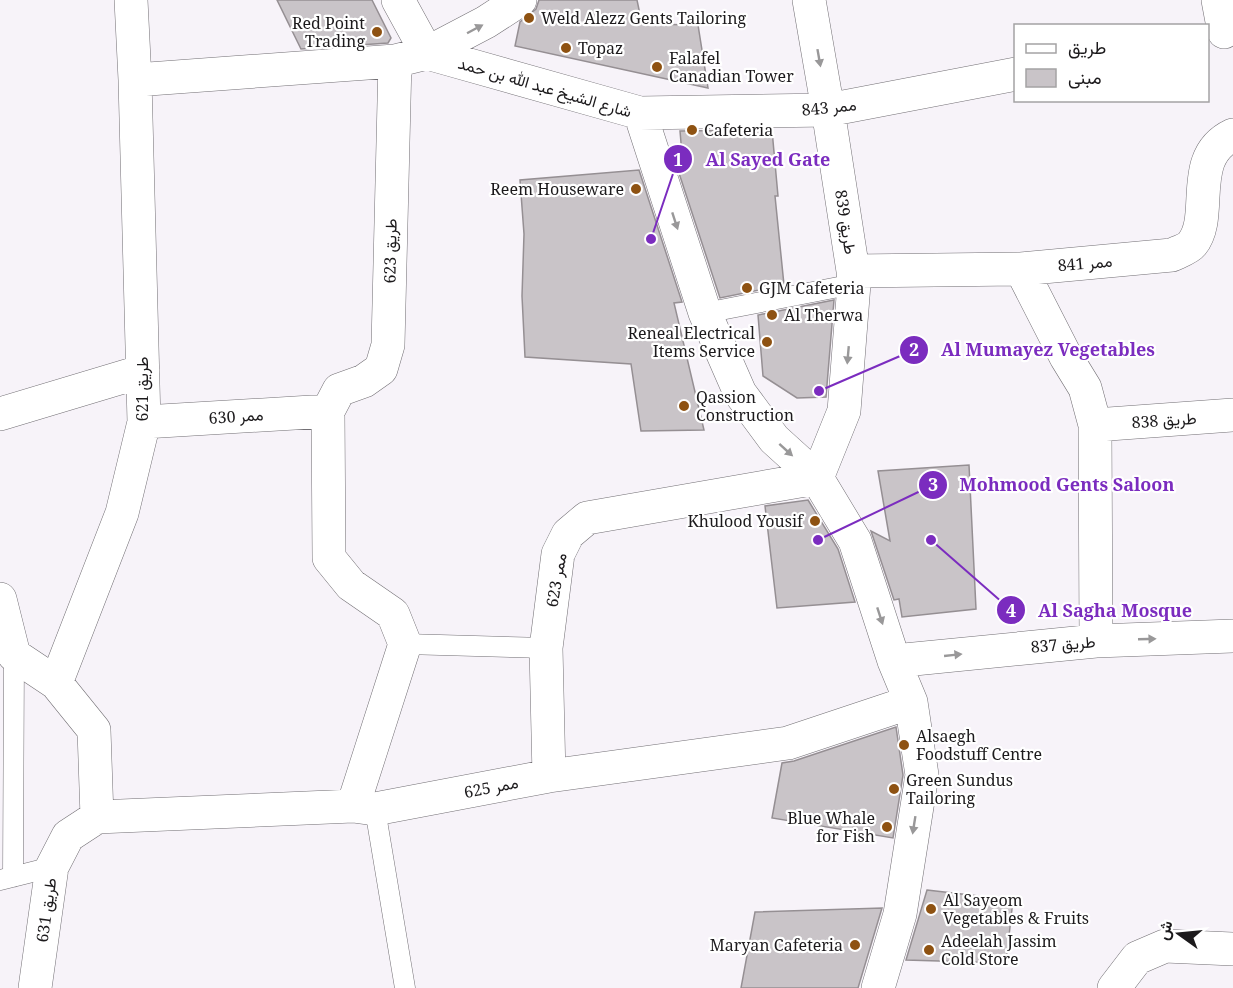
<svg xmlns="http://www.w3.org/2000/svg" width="1233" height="988" font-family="'Noto Serif',Vazirmatn,serif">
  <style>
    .building { fill: #c9c4c8; stroke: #958f93; stroke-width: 1.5 }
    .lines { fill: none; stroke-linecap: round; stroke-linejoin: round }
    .service-casing { stroke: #726f74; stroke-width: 21 }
    .minor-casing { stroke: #726f74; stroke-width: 34 }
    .service { stroke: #fff; stroke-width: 20 }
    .minor { stroke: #fff; stroke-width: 33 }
    .oneway { fill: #999899 }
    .poi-dot { fill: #8e5212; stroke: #fff; stroke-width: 2 }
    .labels { text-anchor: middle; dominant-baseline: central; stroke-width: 4.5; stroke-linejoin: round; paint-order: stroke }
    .poi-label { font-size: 16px; fill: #1c1a1c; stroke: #fff; text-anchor: start }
    .street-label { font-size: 16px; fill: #1c1a1c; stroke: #fff }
    .leader { fill: none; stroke: #7b2cbf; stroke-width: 2 }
    .callout-dot { fill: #7b2cbf; stroke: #fff; stroke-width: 2 }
    .mark-label { font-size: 18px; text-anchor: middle; font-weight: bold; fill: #fff }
    .callout-label { font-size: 18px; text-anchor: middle; font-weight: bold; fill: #7b2cbf; stroke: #fff; stroke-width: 4.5; stroke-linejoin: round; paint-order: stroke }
  </style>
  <rect width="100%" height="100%" fill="#f7f3f9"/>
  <!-- building -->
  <path class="building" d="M277 0H372L391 38 388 43 301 49Z
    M539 0H637L642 24 698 25 708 88 515 46 520 22 536 9Z
    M772 130 778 196H775L784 285 720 298 677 167 683 166 680 131Z
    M639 170 682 302 674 303 704 430 641 431 631 364 525 357 522 296 524 234 520 180Z
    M834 300 826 397 797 398 763 376 758 315Z
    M969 465 976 609 902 617 899 599 894 600 871 531 890 541 878 471Z
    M808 500 838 549 855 602 777 608 765 506Z
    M896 727 903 775 893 838 772 818 782 763 794 761Z
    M927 890 1013 900 1006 963 906 960Z
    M882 908 858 988H741L755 912Z"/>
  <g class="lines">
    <!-- service casing -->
    <g class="service-casing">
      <path id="service" d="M705 313 854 284
        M405 644 546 648
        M375 809 405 988
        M13 877 14 655
        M0 880 52 867"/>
    </g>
    <!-- minor casing -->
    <g class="minor-casing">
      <path id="minor" d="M398 0 427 53 640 113 705 313 740 393 774 439 817 478 855 541 894 661 911 702 922 775 900 914 878 988
        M1218 0 1224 32
        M135 80 395 61 427 53 486 22 520 0
        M640 113 828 110 1016 74
        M1021 269 1066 357 1085 388 1095 425 1096 641
        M853 271 1021 269 1172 255C1178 252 1188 249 1192 244 1215 216 1186 157 1233 135
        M0 414 143 371
        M144 422 328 411
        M1095 425 1233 415
        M0 599 14 655 56 683 94 730 97 817
        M894 661 1096 641 1233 636
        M56 683 122 513 144 422 135 80 131 0
        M549 776 546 648 558 554 568 534 587 518 817 478 844 411 854 284 853 271 828 110 809 0
        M353 806 405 644 393 614 351 585 329 558 328 411 339 390 364 381 381 369 388 345 395 61
        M35 988 52 867 68 836 97 817 353 806 375 809 549 776 788 743 911 702
        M1114 988 1137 958 1165 946 1233 949"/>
    </g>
    <!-- service -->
    <use href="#service" class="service"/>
    <!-- minor -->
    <use href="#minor" class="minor"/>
  </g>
  <!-- one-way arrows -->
  <defs><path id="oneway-solid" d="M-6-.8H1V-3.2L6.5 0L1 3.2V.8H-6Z" transform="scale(1.5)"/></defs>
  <g class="oneway">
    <use href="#oneway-solid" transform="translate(475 29) rotate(-28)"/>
    <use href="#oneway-solid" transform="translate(819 58) rotate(80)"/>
    <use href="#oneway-solid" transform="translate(675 221) rotate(72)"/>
    <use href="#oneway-solid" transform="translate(848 355) rotate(95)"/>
    <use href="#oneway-solid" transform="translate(786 450) rotate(42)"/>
    <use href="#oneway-solid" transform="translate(880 616) rotate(72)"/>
    <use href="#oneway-solid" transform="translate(1147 639) rotate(-2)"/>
    <use href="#oneway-solid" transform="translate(953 655) rotate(-6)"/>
    <use href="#oneway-solid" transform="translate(914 825) rotate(99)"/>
  </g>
  <!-- markers -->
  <g class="poi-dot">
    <circle cx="529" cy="18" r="6"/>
    <circle cx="377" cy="32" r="6"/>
    <circle cx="566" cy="48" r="6"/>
    <circle cx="657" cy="67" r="6"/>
    <circle cx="692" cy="130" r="6"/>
    <circle cx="636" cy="189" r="6"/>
    <circle cx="747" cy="288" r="6"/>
    <circle cx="772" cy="315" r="6"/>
    <circle cx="767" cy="342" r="6"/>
    <circle cx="684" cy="406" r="6"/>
    <circle cx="815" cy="521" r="6"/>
    <circle cx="904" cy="745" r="6"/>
    <circle cx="894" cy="789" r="6"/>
    <circle cx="887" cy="827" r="6"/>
    <circle cx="931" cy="909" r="6"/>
    <circle cx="855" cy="945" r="6"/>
    <circle cx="929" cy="950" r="6"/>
  </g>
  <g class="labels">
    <!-- poi labels -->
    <g class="poi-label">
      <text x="541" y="18">Weld Alezz Gents Tailoring</text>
      <text x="365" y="23" text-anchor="end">Red Point<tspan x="365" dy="18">Trading</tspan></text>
      <text x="578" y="48">Topaz</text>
      <text x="669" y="58">Falafel<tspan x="669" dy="18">Canadian Tower</tspan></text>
      <text x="704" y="130">Cafeteria</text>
      <text x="624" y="189" text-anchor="end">Reem Houseware</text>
      <text x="759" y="288">GJM Cafeteria</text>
      <text x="784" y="315">Al Therwa</text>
      <text x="755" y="333" text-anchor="end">Reneal Electrical<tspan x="755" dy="18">Items Service</tspan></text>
      <text x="696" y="397">Qassion<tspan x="696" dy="18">Construction</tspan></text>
      <text x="803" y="521" text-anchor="end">Khulood Yousif</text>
      <text x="916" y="736">Alsaegh<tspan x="916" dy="18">Foodstuff Centre</tspan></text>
      <text x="906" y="780">Green Sundus<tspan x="906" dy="18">Tailoring</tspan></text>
      <text x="875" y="818" text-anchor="end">Blue Whale<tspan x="875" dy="18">for Fish</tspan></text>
      <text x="943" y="900">Al Sayeom<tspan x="943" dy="18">Vegetables &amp; Fruits</tspan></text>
      <text x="941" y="941">Adeelah Jassim<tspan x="941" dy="18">Cold Store</tspan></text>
      <text x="843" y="945" text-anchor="end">Maryan Cafeteria</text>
    </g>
    <!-- street labels -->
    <g class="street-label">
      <text transform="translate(545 87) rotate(16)">شارع الشيخ عبد الله بن حمد</text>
      <text transform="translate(829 107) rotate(-6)">ممر 843</text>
      <text transform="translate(846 222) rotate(81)">طريق 839</text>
      <text transform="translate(390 251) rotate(-89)">طريق 623</text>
      <text transform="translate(1085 263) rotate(-5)">ممر 841</text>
      <text transform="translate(142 389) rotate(-90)">طريق 621</text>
      <text transform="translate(236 416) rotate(-4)">ممر 630</text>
      <text transform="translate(1164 420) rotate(-4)">طريق 838</text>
      <text transform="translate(556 580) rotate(-80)">ممر 623</text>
      <text transform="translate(1063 644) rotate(-5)">طريق 837</text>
      <text transform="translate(491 787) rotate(-11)">ممر 625</text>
      <text transform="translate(46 910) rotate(-82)">طريق 631</text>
    </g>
  </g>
  <!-- callouts -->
  <path class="leader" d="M651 239L678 159M819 391L914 350M818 540L933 485M931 540L1011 610"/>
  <g class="callout-dot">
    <circle cx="651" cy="239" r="6"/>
    <circle cx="819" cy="391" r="6"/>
    <circle cx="818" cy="540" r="6"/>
    <circle cx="931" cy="540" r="6"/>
    <circle cx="678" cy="159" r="15"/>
    <circle cx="914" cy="350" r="15"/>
    <circle cx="933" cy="485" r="15"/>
    <circle cx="1011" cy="610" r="15"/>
  </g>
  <g class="mark-label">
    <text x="678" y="166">1</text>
    <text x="914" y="356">2</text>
    <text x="933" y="491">3</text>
    <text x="1011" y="617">4</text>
  </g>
  <g class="callout-label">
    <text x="768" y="166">Al Sayed Gate</text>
    <text x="1048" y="356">Al Mumayez Vegetables</text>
    <text x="1067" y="491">Mohmood Gents Saloon</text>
    <text x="1115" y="617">Al Sagha Mosque</text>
  </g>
  <!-- legend -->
  <rect x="1014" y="24" width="195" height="78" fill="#ffffff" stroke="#a4a3a4" stroke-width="1.5"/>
  <rect x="1026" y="44" width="30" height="9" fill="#ffffff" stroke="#a4a3a4" stroke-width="1.5"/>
  <text x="1068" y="54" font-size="18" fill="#1c1a1c">طريق</text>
  <rect x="1026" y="69" width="30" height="18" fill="#c9c4c8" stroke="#a4a3a4" stroke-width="1.5"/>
  <text x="1068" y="84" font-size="18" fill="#1c1a1c">مبنى</text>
  <!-- north arrow -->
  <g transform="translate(1179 934) rotate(285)" stroke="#ffffff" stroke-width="4.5" paint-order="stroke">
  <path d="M0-4.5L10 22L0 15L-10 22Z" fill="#1c1a1c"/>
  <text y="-9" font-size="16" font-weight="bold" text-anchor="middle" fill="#1c1a1c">ش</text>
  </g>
</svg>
